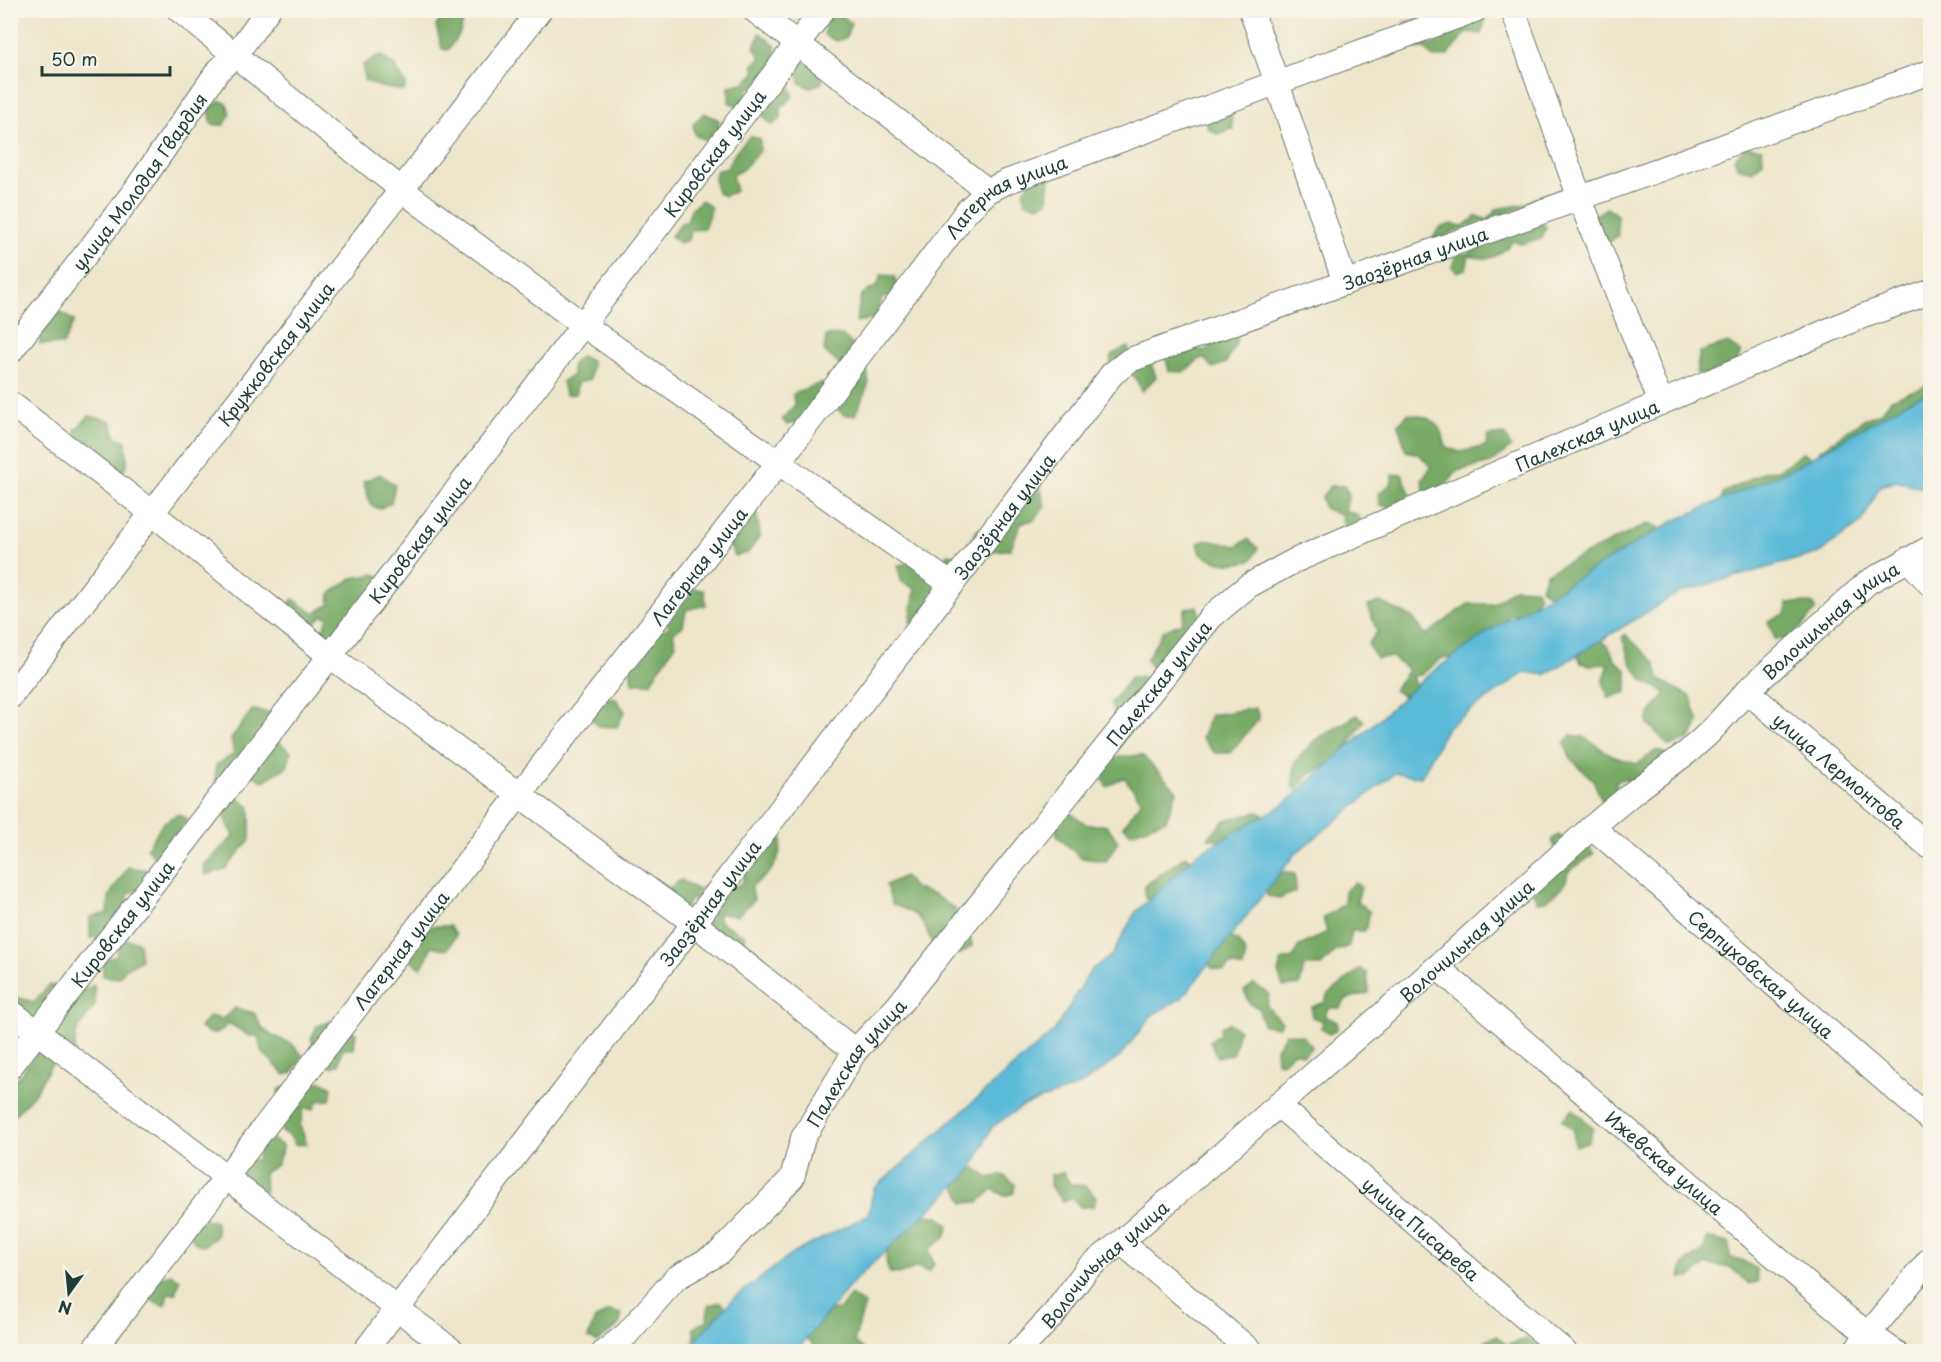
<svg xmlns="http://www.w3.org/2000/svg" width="1941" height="1362" font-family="'Playpen Sans',sans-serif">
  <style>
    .forest { fill: #78ab66; stroke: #4c744d; stroke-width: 1.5 }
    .water { fill: #5bbad9; stroke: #3d7c86; stroke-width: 1.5 }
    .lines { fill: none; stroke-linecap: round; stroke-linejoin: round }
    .minor-casing { stroke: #677869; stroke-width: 26 }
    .minor { stroke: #fff; stroke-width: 24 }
    .labels { text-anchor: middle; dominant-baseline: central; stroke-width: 4.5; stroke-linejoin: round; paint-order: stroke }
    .street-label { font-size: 18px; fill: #1f3d34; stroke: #f7f3e8 }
  </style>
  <rect width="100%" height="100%" fill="#f7f3e8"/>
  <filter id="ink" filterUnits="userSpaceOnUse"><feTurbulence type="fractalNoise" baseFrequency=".0167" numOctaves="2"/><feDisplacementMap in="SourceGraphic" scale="12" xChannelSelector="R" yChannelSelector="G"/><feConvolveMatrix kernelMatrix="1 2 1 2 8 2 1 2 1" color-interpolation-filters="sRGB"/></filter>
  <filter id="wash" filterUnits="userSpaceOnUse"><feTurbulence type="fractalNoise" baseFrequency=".008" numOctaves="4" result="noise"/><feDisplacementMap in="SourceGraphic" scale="24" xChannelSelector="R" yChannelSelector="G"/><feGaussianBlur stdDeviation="1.35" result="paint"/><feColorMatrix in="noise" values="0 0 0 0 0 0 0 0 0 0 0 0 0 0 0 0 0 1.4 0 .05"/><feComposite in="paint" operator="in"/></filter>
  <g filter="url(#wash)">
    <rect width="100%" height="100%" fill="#eee6cb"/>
    <!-- forest -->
    <path class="forest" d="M447 10 466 11 460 33 448 50 442 49 436 26Z
      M841 15 851 23 846 38 836 41 824 35 826 18Z
      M1471 15 1485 21 1482 34 1467 32 1447 56 1433 58 1425 48H1409L1404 39 1405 22 1419 19 1428 28 1427 44 1433 45 1447 27 1464 29Z
      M760 33 776 46C776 72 772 78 747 89L748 100 741 108 729 102V86L744 83 755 73 753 64 761 58 754 47Z
      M380 55 395 66 406 84 404 91 380 87 364 80 363 65Z
      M809 55 822 60V83L810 88 801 84 795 67Z
      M788 80 793 96 781 108V119L772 125 764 117 763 104 774 100 775 88Z
      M220 101 227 103 230 115 224 125H212L209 109Z
      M1215 107 1231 113 1233 129 1217 134 1208 128 1204 116Z
      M704 113 719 120V136L707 141 695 135 693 124Z
      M750 136 760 139V151L742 170 732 175 736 191 724 196 717 192 714 179 717 170 727 168 736 151Z
      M1746 146 1762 148 1763 162 1752 171 1737 167 1734 158Z
      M1042 171 1050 175 1048 201 1038 206 1025 202 1023 191Z
      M1543 194 1553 197 1432 240 1439 228 1452 224 1463 226 1477 216 1487 220 1497 209 1525 204Z
      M702 200 711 208 704 229 691 230 688 240 679 243 671 236 681 223 687 222 691 209Z
      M1607 208 1617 215 1618 236 1609 242 1594 216Z
      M1538 220 1546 227 1542 238 1522 244 1513 241C1498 258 1491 261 1469 256L1466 269 1457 272 1452 267 1456 254 1469 253 1475 242 1494 236 1507 239 1515 226Z
      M881 275 895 276 898 294 882 298 876 318 856 322 861 295 877 286Z
      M60 312 74 321 63 345 40 344 39 333Z
      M1235 331 1237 341 1226 363 1213 368 1203 357 1183 372 1169 371 1165 355 1179 345 1206 351 1224 332Z
      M842 335 865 356 869 383 855 415H843L831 401 801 420 787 425 782 419 794 406 793 394 820 383 836 389 850 374 824 351 826 336Z
      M1728 343 1741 352 1737 362 1706 375 1696 373 1700 352Z
      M1128 347 1135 366 1151 363 1156 377 1142 391 1134 376 1110 364 1112 354Z
      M581 356 592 362 590 380 577 383 576 394 565 395 562 381 572 376V364Z
      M1930 384V400L1826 459 1819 451 1861 421 1881 412 1891 399Z
      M1408 414C1434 418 1439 420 1446 447L1460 452 1486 446 1488 436 1504 434 1511 447 1491 463 1457 471 1448 483 1425 494 1422 480 1431 467 1419 454 1406 451 1398 424Z
      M89 416 111 421 116 437 126 441 127 464 118 481 89 461 75 430Z
      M1804 452 1814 460 1719 510 1723 493 1765 471 1778 470Z
      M380 474 395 485 391 503 379 509 371 505 363 482Z
      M1402 474 1411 496 1407 504 1391 508 1380 505 1378 494 1392 483V475Z
      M1039 482 1045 506 1034 520 1021 523 1010 550 989 551 970 543 978 529 996 533Z
      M1330 486H1344L1349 494 1345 511 1358 515 1362 524 1344 531 1342 516 1324 508 1321 498Z
      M757 515 760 535 748 553 735 556 726 540 737 517Z
      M1647 524 1658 527 1650 541 1554 599 1541 588 1546 573Z
      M1248 539 1258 548 1252 560C1231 566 1221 564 1201 554L1198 543 1205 540 1237 546Z
      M948 554 962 556 944 587 931 592 934 620 910 623 915 589 901 581 898 565 913 562 934 575Z
      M376 574 382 582 333 645 321 635 328 618 323 615 312 625 300 621 286 608 293 599 314 613 329 605 330 594 352 578Z
      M689 588 704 590 706 605 686 610 683 626 673 633 676 644 650 683H632L630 665 644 659 648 637 669 627 660 607Z
      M1514 588 1536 589 1539 596 1526 614H1509L1502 631 1461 658H1442L1421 675 1412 676 1417 690 1407 698 1394 690 1408 670 1392 657 1376 658 1368 644 1377 632 1368 606 1380 602 1412 617 1426 635 1468 604H1493Z
      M1787 603H1812L1816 610 1790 640 1775 639 1768 621 1786 614Z
      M1197 606 1202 621 1163 670 1153 669 1146 660 1163 631 1182 623 1185 609Z
      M1625 634 1655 663 1660 680 1691 697 1699 723 1689 740 1669 746 1647 723 1649 715 1666 693 1644 681 1631 663 1622 637Z
      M1594 638 1608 645 1615 660 1627 670V692L1609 698 1603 682 1609 664 1591 665 1581 663 1576 651Z
      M1132 676 1148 679 1126 719 1115 717 1111 703Z
      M614 697 625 711 617 727 598 726 588 713 599 700Z
      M1256 708 1259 719 1230 753H1215L1202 738 1210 715Z
      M252 710 272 713 273 737 291 752 287 767 263 781 245 771 225 784 215 783 216 765 234 754 231 739Z
      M1357 715 1364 721 1340 757 1309 775 1297 789 1292 786 1295 762 1315 740Z
      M1571 735 1584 737 1612 756 1637 764 1657 750 1666 754 1629 788 1626 778 1616 782 1618 796 1612 804 1602 801 1593 780 1572 760 1564 743Z
      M1142 755 1177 791 1166 820 1131 833 1123 826 1142 801 1124 777 1107 787 1102 777 1115 757Z
      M236 796 250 807V840L225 869 205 875 204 865 234 836 222 813Z
      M1067 811 1088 825H1107L1118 842 1106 861 1081 858 1057 836 1055 821Z
      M1258 812 1267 817 1227 842 1208 838 1225 820Z
      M178 814 187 819 184 831 171 836 163 857 155 859 147 848 163 823Z
      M1559 835 1575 849 1588 845 1594 854 1568 872 1565 885 1546 901 1537 902 1533 892 1562 870 1552 839Z
      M768 837 782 839C780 862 771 875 751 886L754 900 737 916 718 913 720 922 745 936V953L702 931 713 914 692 898 684 910 663 892 681 880 698 890 716 883 730 887 742 884 745 867Z
      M1186 856 1194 861 1155 902 1145 898 1144 886Z
      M128 867 148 870 150 884 129 893 124 916 108 935 90 938V917L108 913 109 896Z
      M1276 872 1295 874 1296 892 1280 898 1267 896 1264 885Z
      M904 876 914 888 934 895 955 909 958 924 969 928 972 946 961 954 933 946C922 918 921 915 892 904L886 885Z
      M1355 882 1361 887 1357 902 1370 912 1365 931H1352L1349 946 1336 951 1321 966H1304L1300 985 1283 987 1278 973 1281 961 1293 958 1298 947 1327 932 1323 918 1344 904 1345 891Z
      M431 926H450L456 935 447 950 432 946 425 962 421 968 409 959 416 938Z
      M1222 933 1238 941 1246 953 1243 968 1230 965 1224 971 1212 968 1202 955Z
      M122 938 139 942 141 960 126 968 119 978 103 976V960L116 956Z
      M1360 969 1367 973 1369 993 1346 999 1340 1008H1328L1325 1016 1337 1022V1030L1329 1034 1321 1028 1323 1021 1312 1017V1007L1325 1002 1327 996Z
      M1254 984 1269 994 1267 1007 1282 1022 1279 1027 1263 1025 1259 1008 1250 1004 1244 991Z
      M49 985 61 987 11 1062V996L34 1002Z
      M94 985 95 1005 76 1033 74 1052 57 1055 34 1094 11 1119 10 1087 40 1049 49 1047 52 1034 81 990Z
      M235 1008 254 1013 263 1029 273 1036 292 1044 303 1056 292 1073 285 1075 261 1051 258 1036H249L229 1023 221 1031 212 1034 200 1028 209 1016 222 1019Z
      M332 1021 356 1033 354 1049H342L339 1064 333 1067 320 1063 311 1039 317 1026Z
      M1229 1023 1239 1030 1233 1054 1217 1057 1210 1041 1220 1034 1221 1027Z
      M1286 1033 1303 1036 1312 1047 1304 1055 1294 1052 1282 1063 1277 1062 1276 1049Z
      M321 1081 332 1087 330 1100 317 1101 314 1109H303L302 1119 300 1125 307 1144 295 1145 290 1136 282 1132 278 1118 283 1108 278 1090 291 1085 302 1090Z
      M1573 1109 1593 1128 1588 1142 1575 1146 1573 1129 1562 1120Z
      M272 1139 283 1146 277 1165 264 1173 265 1192 236 1171 244 1160H257L261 1147Z
      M976 1168 988 1178 1003 1175 1015 1184 1014 1193 1004 1196 993 1189 979 1202 964 1203 954 1183 960 1173Z
      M1063 1172 1070 1184 1086 1186 1096 1197 1093 1207H1080L1073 1198 1064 1202 1050 1186V1175Z
      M921 1215 938 1216 949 1225 945 1238 929 1249 934 1264 928 1272 917 1267 901 1274 890 1273C876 1245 902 1233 921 1215Z
      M201 1217 216 1222 217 1236 204 1246 195 1243 190 1232Z
      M1707 1238 1729 1243 1730 1258 1742 1260 1756 1269 1758 1282 1749 1284 1731 1268 1707 1264 1690 1278H1680L1683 1265 1703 1252Z
      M171 1274 180 1280 175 1294 168 1293 165 1306 149 1300 148 1285 164 1276Z
      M851 1295 865 1305 854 1341 865 1351H826L825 1349 814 1346 803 1334 813 1314 840 1309Z
      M721 1302 730 1313 696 1344 693 1328 707 1321 708 1305Z
      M609 1311 622 1314 619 1325 598 1342 588 1338 594 1320Z
      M1496 1336 1507 1345 1526 1339 1550 1351 1480 1352 1484 1340Z"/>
    <!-- water -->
    <path class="water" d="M1930 392V487L1926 489 1897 481 1880 486 1862 522 1819 553 1678 593 1545 675 1526 672 1447 727 1421 777 1395 773 1296 853 1182 998 1152 1015 1120 1057 1079 1086 1023 1106 992 1127 971 1171 854 1281 796 1351H685L733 1299 792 1254 868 1215 874 1189 1055 1030 1091 970 1112 955 1135 913 1198 853 1283 805 1428 675 1492 629 1672 522 1793 468 1912 399Z"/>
  </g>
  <g filter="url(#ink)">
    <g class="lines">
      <!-- minor casing -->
      <g class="minor-casing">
        <g id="minor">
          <path d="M179 10 402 190 582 324 952 585"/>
          <path d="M754 10 988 191"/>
          <path d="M1251 10 1277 83 1345 283"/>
          <path d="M1513 10 1580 199 1661 403"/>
          <path id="s1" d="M10 352 134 192 218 71 235 55 268 10"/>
          <path d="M10 403 152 513 330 656 694 923 855 1051"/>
          <path d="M1908 559 1930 584"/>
          <path id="s2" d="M1747 691 1930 847"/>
          <path id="s3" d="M10 697 540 10"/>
          <path id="s4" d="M1592 827 1930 1119"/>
          <path id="s5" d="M1437 967 1848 1319 1895 1352"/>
          <path d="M10 1011 454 1352"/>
          <path id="s6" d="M10 1067 330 656 823 10"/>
          <path id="s7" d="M1278 1105 1565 1352"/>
          <path d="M1121 1242 1252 1352"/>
          <path id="s8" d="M92 1352 519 795 779 462 967 211 988 191 1006 182 1475 10"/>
          <path id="s9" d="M364 1352 694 923 1112 374 1130 360 1930 72"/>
          <path id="s10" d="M604 1352 626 1335 676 1278 719 1253 792 1178 803 1138 855 1051 897 1007 1211 617 1248 586 1294 561 1855 319 1930 292"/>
          <path id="s11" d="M1018 1352 1054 1314 1087 1269 1121 1242 1437 967 1592 827 1634 792 1689 751 1710 732 1747 691 1868 582 1930 548"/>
          <path d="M1854 1352 1930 1259"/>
        </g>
      </g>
      <!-- minor -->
      <use href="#minor" class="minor"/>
    </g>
  </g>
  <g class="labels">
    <!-- street labels -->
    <g class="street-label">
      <text stroke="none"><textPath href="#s6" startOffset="1154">Кировская улица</textPath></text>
      <text stroke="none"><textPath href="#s1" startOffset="214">улица Молодая Гвардия</textPath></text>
      <text stroke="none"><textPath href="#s8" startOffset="1479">Лагерная улица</textPath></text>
      <text stroke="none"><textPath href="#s9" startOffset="1557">Заозёрная улица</textPath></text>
      <text stroke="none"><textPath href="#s3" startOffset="434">Кружковская улица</textPath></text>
      <text stroke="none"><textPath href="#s10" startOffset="1382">Палехская улица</textPath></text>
      <text stroke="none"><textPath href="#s9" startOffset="1053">Заозёрная улица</textPath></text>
      <text stroke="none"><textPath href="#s6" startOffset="668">Кировская улица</textPath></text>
      <text stroke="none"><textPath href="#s8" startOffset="993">Лагерная улица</textPath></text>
      <text stroke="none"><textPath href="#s11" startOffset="1096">Волочильная улица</textPath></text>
      <text stroke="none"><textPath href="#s10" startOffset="878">Палехская улица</textPath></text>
      <text stroke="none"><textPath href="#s2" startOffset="122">улица Лермонтова</textPath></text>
      <text stroke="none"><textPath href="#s9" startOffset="567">Заозёрная улица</textPath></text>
      <text stroke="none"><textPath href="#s6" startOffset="182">Кировская улица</textPath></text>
      <text stroke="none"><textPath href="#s11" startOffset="610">Волочильная улица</textPath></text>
      <text stroke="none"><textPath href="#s8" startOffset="507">Лагерная улица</textPath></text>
      <text stroke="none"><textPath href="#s4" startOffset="224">Серпуховская улица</textPath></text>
      <text stroke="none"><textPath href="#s10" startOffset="392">Палехская улица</textPath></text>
      <text stroke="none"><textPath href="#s5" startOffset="300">Ижевская улица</textPath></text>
      <text stroke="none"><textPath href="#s7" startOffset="189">улица Писарева</textPath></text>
      <text stroke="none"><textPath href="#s11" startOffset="124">Волочильная улица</textPath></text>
    </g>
  </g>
  <!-- margin -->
  <rect width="1941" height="1362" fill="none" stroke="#f7f3e8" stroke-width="36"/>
  <!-- north arrow -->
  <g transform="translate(69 1293) rotate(195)" stroke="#f7f3e8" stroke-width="4.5" paint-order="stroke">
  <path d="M0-4.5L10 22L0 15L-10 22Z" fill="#1f3d34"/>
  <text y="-9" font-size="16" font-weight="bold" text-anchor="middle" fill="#1f3d34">N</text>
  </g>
  <!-- scale -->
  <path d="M42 66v9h128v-9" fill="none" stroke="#1f3d34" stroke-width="3"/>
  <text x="51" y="66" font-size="18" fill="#1f3d34" stroke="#f7f3e8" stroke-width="4.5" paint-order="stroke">50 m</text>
</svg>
